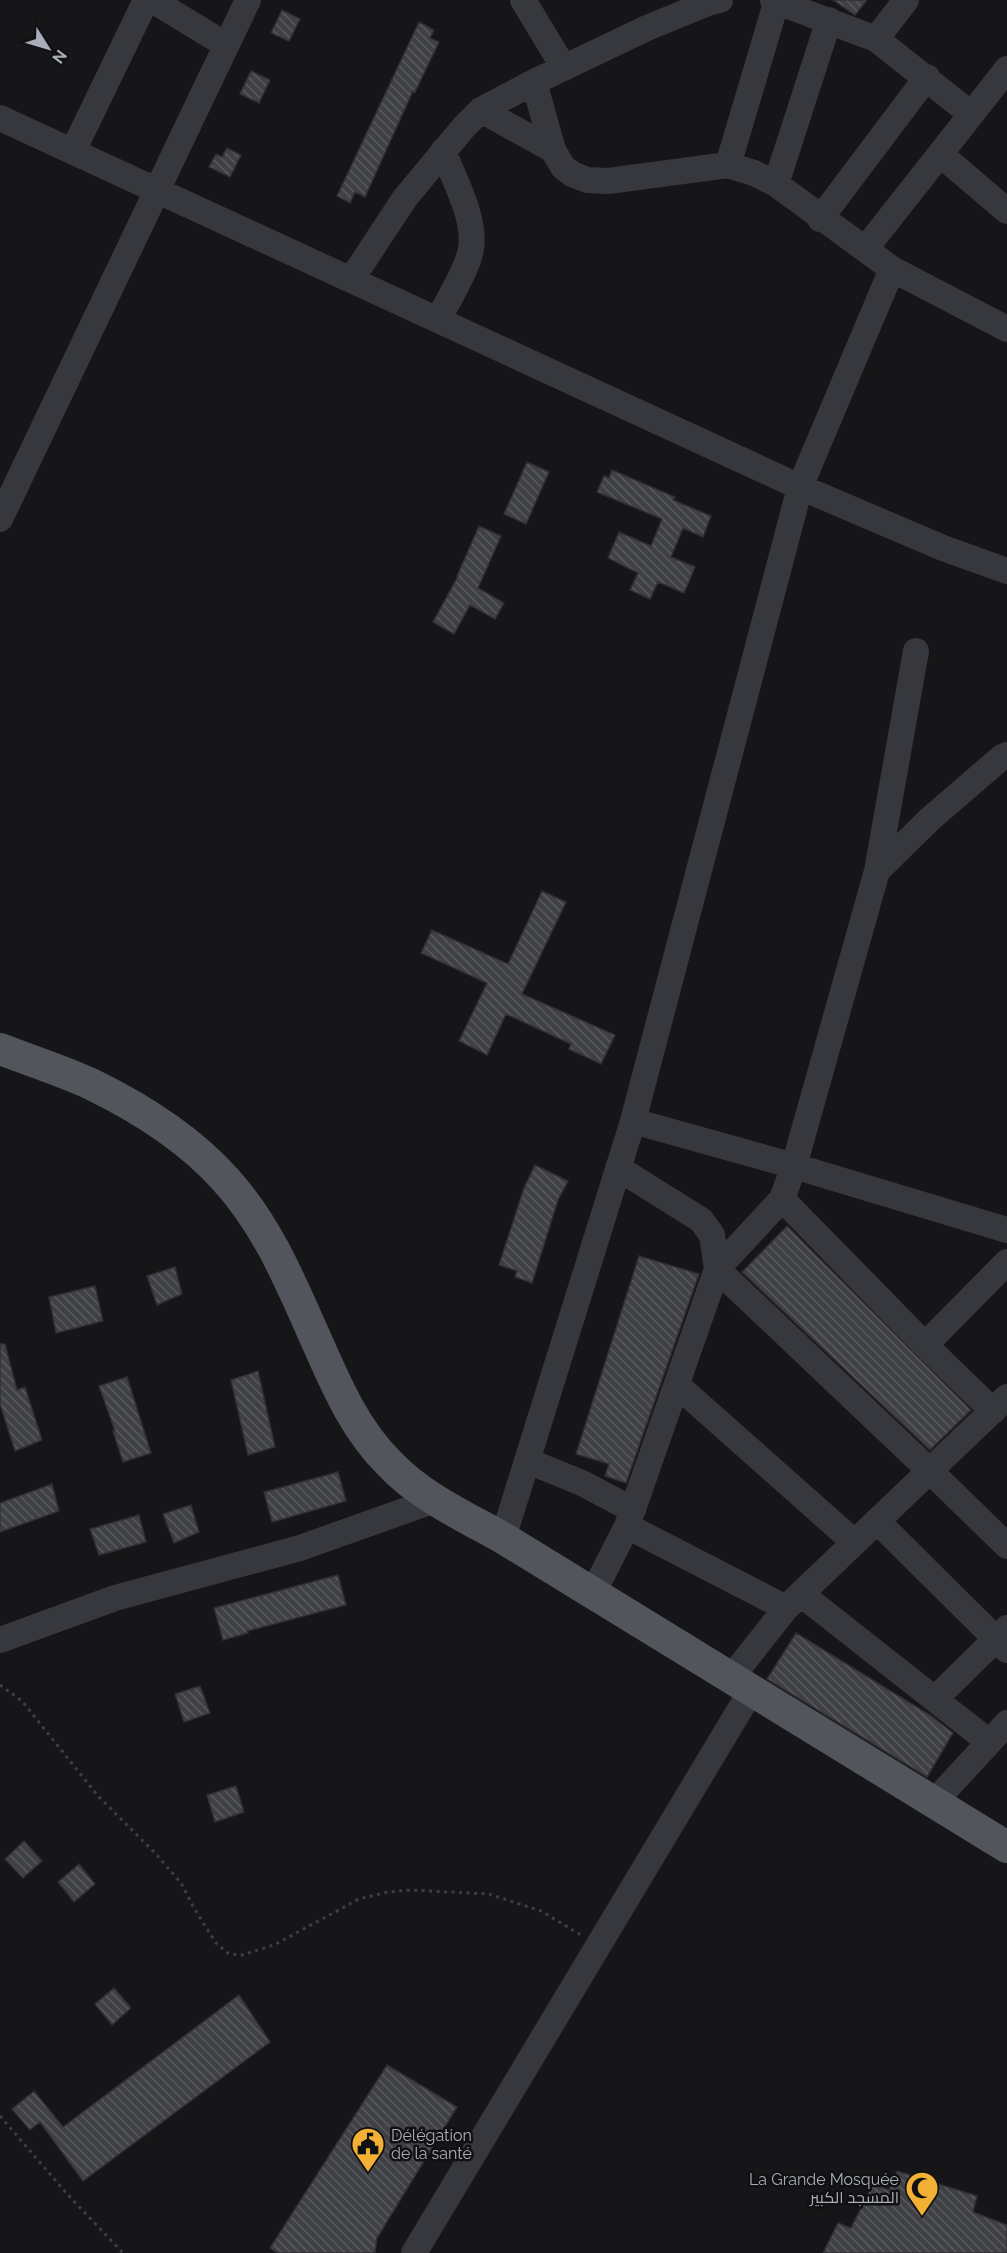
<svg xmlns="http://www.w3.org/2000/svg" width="1007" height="2253" font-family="Raleway,Cairo,sans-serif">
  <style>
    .building { fill: url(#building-back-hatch); stroke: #303034; stroke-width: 1.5 }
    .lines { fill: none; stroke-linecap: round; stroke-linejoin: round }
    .path { stroke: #3d3f44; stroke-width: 3; stroke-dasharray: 3 4.5; stroke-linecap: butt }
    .minor { stroke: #37383d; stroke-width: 26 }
    .major { stroke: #53555c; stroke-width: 32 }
    .labels { text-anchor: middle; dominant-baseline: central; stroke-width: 5; stroke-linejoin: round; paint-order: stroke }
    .poi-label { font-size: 16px; fill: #a8adb8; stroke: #111113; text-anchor: start }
  </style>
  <defs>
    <pattern id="building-back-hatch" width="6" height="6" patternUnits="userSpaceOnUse" patternTransform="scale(1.5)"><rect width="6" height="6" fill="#404145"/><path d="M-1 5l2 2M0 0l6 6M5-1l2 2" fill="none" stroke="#595a5e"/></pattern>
  </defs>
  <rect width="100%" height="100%" fill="#161618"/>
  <!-- building -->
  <path class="building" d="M833 0H867L855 15Z
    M282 10 300 19 289 41 271 33Z
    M419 22 434 30 430 38 439 42 415 92 413 91 365 197 355 192 350 203 337 196Z
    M251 71 270 80 259 103 240 94Z
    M227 148 241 155 230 177 209 167 216 154 222 157Z
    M527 462 549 472 526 524 504 514Z
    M612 470 675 497 673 500 711 516 703 537 683 528 671 557 695 567 684 593 658 582 650 599 630 590 638 573 608 558 619 532 651 546 662 519 597 492 604 476 609 478Z
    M479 526 501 536 478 588 504 603 495 619 470 605 454 634 433 622 458 576H457Z
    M542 891 566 902 522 994 615 1035 601 1064 569 1049 571 1044 506 1014 487 1055 459 1041 487 983 421 953 432 930 508 964Z
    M535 1165 568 1181 558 1200 532 1283 515 1277 517 1271 499 1265 524 1188Z
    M787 1226 971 1410 930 1450 742 1272Z
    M639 1256 699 1274 626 1483 605 1476 609 1464 576 1454Z
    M175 1267 182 1294 157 1305 147 1276Z
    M95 1286 103 1321 56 1333 49 1297Z
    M0 1344H5L17 1390 25 1387 42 1440 15 1451 0 1404Z
    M258 1371 275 1447 248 1455 231 1380Z
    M127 1377 151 1453 123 1462 113 1431H115L99 1386Z
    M338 1472 346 1501 272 1522 264 1492Z
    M52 1484 59 1511 0 1532V1503Z
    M191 1505 199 1532 174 1543 163 1514Z
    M139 1515 146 1542 99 1555 90 1529Z
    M338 1575 346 1605 247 1631 248 1633 223 1640 214 1608Z
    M796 1633 930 1715 953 1733 927 1777 767 1679Z
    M200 1686 210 1713 184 1722 175 1694Z
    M236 1786 244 1812 215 1822 207 1795Z
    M24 1841 42 1861 23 1878 5 1859Z
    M79 1864 95 1884 74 1902 58 1882Z
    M114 1988 131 2008 112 2025 95 2004Z
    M239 1995 270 2042 83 2181 40 2122 30 2130 12 2109 34 2091 63 2127Z
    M387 2065 457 2107 377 2238 375 2253H278L270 2248Z
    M897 2171 977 2196 973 2212 1007 2225V2253H823L838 2223 851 2228 873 2184 889 2190Z"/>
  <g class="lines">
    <!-- path -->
    <path class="path" d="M0 1685 22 1701 98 1796 155 1853 181 1883 194 1908 216 1943 229 1954 242 1955 274 1945 359 1899 388 1892 410 1890 489 1894 541 1911 581 1935
      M0 2116 68 2195 123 2253"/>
    <!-- minor -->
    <path class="minor" d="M152 0 226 45
      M523 0 564 68
      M773 0 876 39 971 114
      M876 39 906 0
      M534 82 553 150 563 167 572 174 587 180 608 181 728 165 754 173 776 184 892 269 1007 329
      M481 110 553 150
      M0 118 800 487 943 548 1007 571
      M73 151 146 0
      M940 154 1007 211
      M728 165 777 0
      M776 184 829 20
      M820 219 927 77
      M866 248 1007 69
      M351 280 405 198 464 127 481 110 534 82 647 28 708 3 720 0
      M438 320C448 300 462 279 469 257 480 226 455 181 443 151
      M0 519 248 0
      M877 871 930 819 1002 757 1007 755
      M633 1121 794 1166 1007 1230
      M618 1168 701 1220 712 1235 717 1269 930 1471 1007 1546
      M782 1199 925 1345 1007 1262
      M925 1345 993 1411
      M677 1385 854 1542
      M528 1461 582 1483 633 1510
      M877 1521 1007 1650
      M627 1526 786 1608
      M503 1538 633 1121 800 487 892 269
      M593 1593 627 1526 717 1269 782 1199 794 1166 877 871 916 651
      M801 1594 989 1742
      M0 1640 115 1598 300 1548 435 1500
      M731 1678 786 1608 1007 1397
      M935 1699 1007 1628
      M934 1802 1007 1723
      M414 2253 751 1691"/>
    <!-- major -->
    <path class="major" d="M0 1049C31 1061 63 1071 93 1085 140 1108 190 1140 225 1179 269 1227 292 1286 318 1344 337 1387 356 1431 390 1464 421 1497 464 1516 503 1538L1007 1847"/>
  </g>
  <!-- icons -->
  <defs>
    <g id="civic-pin" transform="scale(1.725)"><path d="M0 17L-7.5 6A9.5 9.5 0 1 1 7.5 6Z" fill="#f2b134" stroke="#111113"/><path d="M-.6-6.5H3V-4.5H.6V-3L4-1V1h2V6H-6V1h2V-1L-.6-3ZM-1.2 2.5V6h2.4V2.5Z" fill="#111"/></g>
    <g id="mosque-pin" transform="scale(1.725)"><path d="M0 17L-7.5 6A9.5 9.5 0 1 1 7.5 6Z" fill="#f2b134" stroke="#111113"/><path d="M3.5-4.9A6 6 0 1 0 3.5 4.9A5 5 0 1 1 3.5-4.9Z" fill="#111"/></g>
  </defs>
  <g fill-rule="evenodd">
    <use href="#civic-pin" x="368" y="2144"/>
    <use href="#mosque-pin" x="922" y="2188"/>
  </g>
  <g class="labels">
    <!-- poi labels -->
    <g class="poi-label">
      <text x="391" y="2135">Délégation<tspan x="391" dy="18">de la santé</tspan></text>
      <text x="899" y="2179" text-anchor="end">La Grande Mosquée<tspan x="899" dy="18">المسجد الكبير</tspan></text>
    </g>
  </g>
  <!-- north arrow -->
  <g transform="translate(48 48) rotate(127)" stroke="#111113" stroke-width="4.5" paint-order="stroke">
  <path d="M0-4.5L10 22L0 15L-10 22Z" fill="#a8adb8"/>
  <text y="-9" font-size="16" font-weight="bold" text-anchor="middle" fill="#a8adb8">N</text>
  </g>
</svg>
